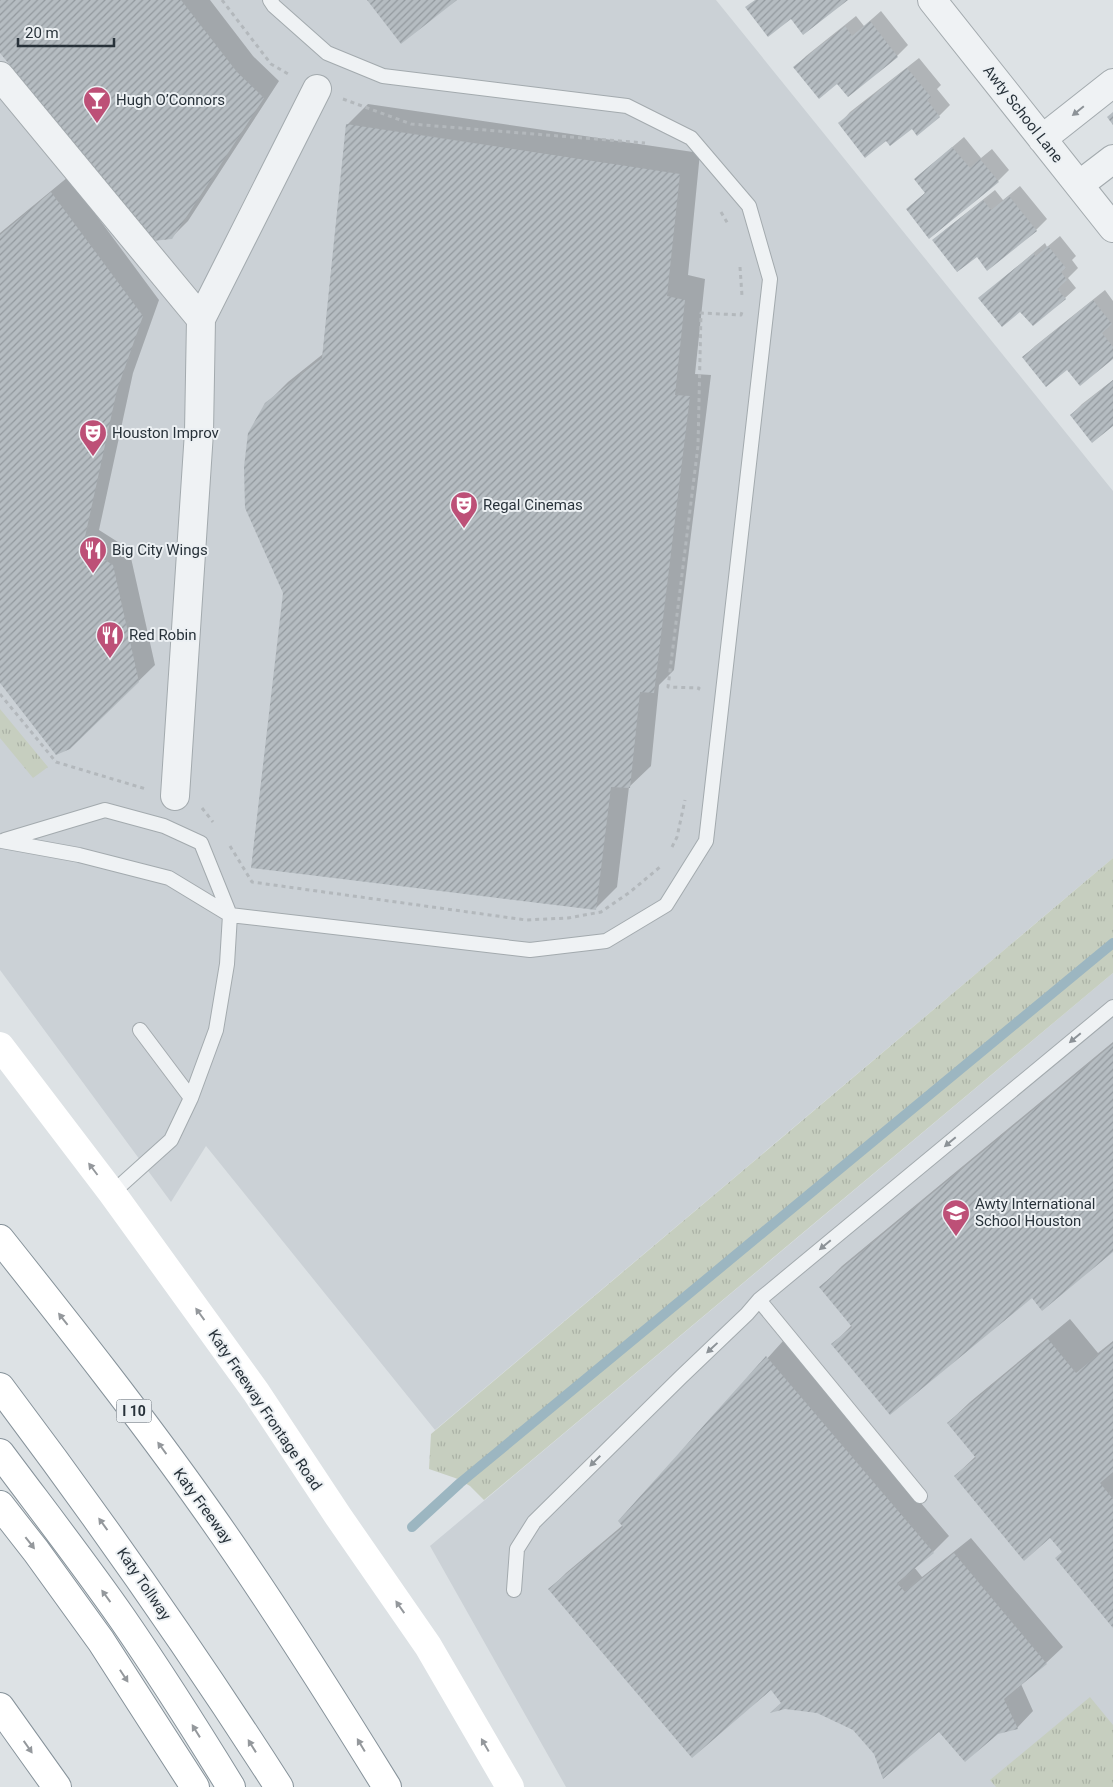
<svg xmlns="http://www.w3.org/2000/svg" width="1113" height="1787" font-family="Roboto,sans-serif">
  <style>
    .built { fill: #cbd1d6 }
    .grass { fill: url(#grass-tufts) }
    .shadow { fill: #0003 }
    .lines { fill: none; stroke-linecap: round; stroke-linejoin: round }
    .stream { stroke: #9cb6c1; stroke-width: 10 }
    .building { fill: url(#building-hatch) }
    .lane-casing { stroke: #a3aaae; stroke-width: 16 }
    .street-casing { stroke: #a3aaae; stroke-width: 30 }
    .highway-casing { stroke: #86929a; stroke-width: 30 }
    .path { stroke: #b3b8bc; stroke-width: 3; stroke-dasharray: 4 4; stroke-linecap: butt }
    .lane { stroke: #eff2f4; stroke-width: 14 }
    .street { stroke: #eff2f4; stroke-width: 28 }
    .secondary { stroke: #fff; stroke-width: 28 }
    .highway { stroke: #fff; stroke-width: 28 }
    .oneway { fill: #8c9297 }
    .oneway2 { fill: #94989c }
    .labels { text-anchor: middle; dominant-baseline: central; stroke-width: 4; stroke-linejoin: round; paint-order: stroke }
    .shield { fill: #ecf0f3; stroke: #636b72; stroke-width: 1 }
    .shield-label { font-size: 14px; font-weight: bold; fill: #28323a }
    .poi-label { font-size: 15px; fill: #28323a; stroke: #ecf0f3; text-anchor: start }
    .street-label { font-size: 15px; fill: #28323a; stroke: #ecf0f3 }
  </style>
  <defs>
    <pattern id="grass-tufts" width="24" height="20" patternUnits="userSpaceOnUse" patternTransform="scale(1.25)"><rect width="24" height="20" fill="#c6cebf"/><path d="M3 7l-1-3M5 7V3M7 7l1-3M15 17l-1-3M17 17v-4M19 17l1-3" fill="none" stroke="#aab1a5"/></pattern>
    <pattern id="building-hatch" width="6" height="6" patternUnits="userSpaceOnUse" patternTransform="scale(1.25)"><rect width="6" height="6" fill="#b5bcc1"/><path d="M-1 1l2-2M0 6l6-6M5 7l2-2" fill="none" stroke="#93999e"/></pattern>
  </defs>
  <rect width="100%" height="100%" fill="#dde2e5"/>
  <!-- built -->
  <path class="built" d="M0 0H716L1113 491V858L435 1430 206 1146 171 1202 0 970Z
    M1113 973V1787H566L430 1546Z"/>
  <!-- grass -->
  <path class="grass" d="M0 709 48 767 33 778 0 738Z
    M1113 858V973L484 1500 470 1486 458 1479 429 1469 431 1434Z
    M1090 1697 1113 1725V1787H996L990 1780Z"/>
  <!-- shadow -->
  <path class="shadow" d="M0 0H210L253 56 279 81 188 221 171 238 0 51Z
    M881 11 908 45 897 56 848 95 837 82 795 67 806 56 856 16 864 26Z
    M919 58 941 85 937 89 950 105 939 116 917 134 912 127 886 139 840 123 850 112Z
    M368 104 700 153 688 275 705 279 695 374 711 375 674 670 659 685 651 766 629 787 617 887 596 908 284 592 266 404 288 382 323 354 347 125Z
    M964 137 981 158 992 149 1009 170 998 181 907 210 926 192 915 179Z
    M68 177 159 300 133 373 99 530 129 549 155 665 70 748 0 681V233Z
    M1020 186 1047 219 1036 230 934 241 945 230 995 190 1003 200Z
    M1060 236 1076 256 1072 260 1078 268 1068 278 1076 288 1065 298 1021 310 980 298 1045 243 1047 247Z
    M1105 290 1113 301V358L1067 368 1024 357 1035 346Z
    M1113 380V424L1071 415 1082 404Z
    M1113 1042V1251L1032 1296 833 1344 852 1325 821 1287 842 1266Z
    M1070 1319 1098 1353 1113 1341V1626L1063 1552 1051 1536 955 1476 976 1456 948 1423 970 1402Z
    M783 1341 949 1536 933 1552 914 1567 922 1577 971 1538 1063 1647 1046 1663 1021 1684 1033 1711 1017 1728 939 1730 875 1754 854 1729 817 1711 782 1702 771 1688 550 1589 566 1573 623 1525 620 1521Z"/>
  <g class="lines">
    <!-- stream -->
    <path class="stream" d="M412 1527 460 1483 1113 943"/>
  </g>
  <!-- building -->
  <path class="building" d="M0 0H181L237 72 264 98 172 239 152 241 0 53Z
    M367 0H457L401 44Z
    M755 0H848L803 35 791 19 768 37 745 7Z
    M870 21 898 57 848 97 837 84 819 99 793 67 845 26 852 36Z
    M907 68 931 97 927 100 940 117 917 136 912 129 890 146 886 141 865 158 838 123Z
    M1113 112V125L1107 117Z
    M346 124 680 174 667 296 685 300 675 395 690 396 654 693 640 692 630 788 611 787 596 910 251 868 283 593 245 508 244 467 248 433 265 403 322 358Z
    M952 147 970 168 980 159 999 182 929 239 906 209 925 193 914 179Z
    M51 192 143 316 117 390 83 546 113 565 139 682 70 749 56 755 0 683V235Z
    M1009 196 1037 231 987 271 977 257 957 272 932 240 983 200 991 210Z
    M1048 246 1066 268 1061 272 1067 280 1057 289 1066 299 1033 326 1020 312 1002 327 978 298 1034 253 1035 257Z
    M1093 300 1112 324 1102 333 1113 347V359L1080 386 1067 370 1046 387 1022 357Z
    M1113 380V426L1092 443 1070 415Z
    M1113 1044V1252L1042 1311 1032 1298 890 1415 831 1344 852 1327 819 1287Z
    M1048 1339 1076 1373 1113 1343V1472L1100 1483 1113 1499V1628L1055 1558 1062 1552 1050 1538 1024 1561 954 1476 976 1458 947 1423Z
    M766 1356 934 1553 897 1583 905 1592 954 1553 1047 1664 1004 1699 1018 1729 998 1734 965 1762 939 1732 883 1779 874 1754 853 1730 817 1713 785 1709 770 1713 781 1703 771 1690 692 1758 548 1589 623 1527 618 1521Z"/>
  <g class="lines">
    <!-- lane casing -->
    <g class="lane-casing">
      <path id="lane" d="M5 840 105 810 164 826 201 843 230 915 227 964 216 1030 191 1098 171 1140 112 1193
        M2 841 79 855 169 878 230 915 530 950 606 941 666 905 706 841 770 279 749 206 691 138 627 106 383 76 327 53 274 6 270 0
        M140 1030 191 1098
        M759 1300 920 1496
        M514 1590 517 1549 534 1522 681 1377 747 1314 759 1300 1113 1007"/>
    </g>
    <!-- street casing -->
    <g class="street-casing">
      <path id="street" d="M932 0 1113 228
        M0 76 201 319
        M1042 139 1113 83
        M1079 185 1113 159
        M175 796 199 432 201 319 317 89"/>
    </g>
    <!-- highway casing -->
    <g class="highway-casing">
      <path id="highway" d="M0 1239C70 1327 141 1417 206 1509 270 1599 329 1693 387 1787
        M0 1387C98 1517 191 1650 279 1787
        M0 1453C41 1508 83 1562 122 1618 160 1673 196 1730 231 1787
        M0 1505 36 1551 101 1641 195 1787
        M0 1707 57 1787"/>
    </g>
    <!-- path -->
    <path class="path" d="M222 0 271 64 290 75
      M343 99 411 124 645 143
      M721 212 728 224
      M740 267 742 296
      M698 690 699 688 668 687 698 446 701 313 741 315 742 312
      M0 694 56 762 146 789
      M202 808 213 822
      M230 846 252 882 526 920 568 918 601 912 630 892 660 867
      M672 847 677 837 685 800"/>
    <!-- lane -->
    <use href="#lane" class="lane"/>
    <!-- street -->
    <use href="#street" class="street"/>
    <!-- secondary -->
    <path class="secondary" d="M0 1046 112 1193 256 1392 338 1516 428 1646 510 1787"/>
    <!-- highway -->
    <use href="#highway" class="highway"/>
  </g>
  <!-- one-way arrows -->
  <defs><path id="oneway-solid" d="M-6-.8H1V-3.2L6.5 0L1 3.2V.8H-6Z" transform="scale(1.25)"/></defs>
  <g class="oneway">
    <use href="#oneway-solid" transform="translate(1078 111) rotate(141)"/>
    <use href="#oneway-solid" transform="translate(1075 1038) rotate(140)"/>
    <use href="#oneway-solid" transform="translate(950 1142) rotate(140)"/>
    <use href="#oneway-solid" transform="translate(825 1245) rotate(140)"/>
    <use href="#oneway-solid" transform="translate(712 1348) rotate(137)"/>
    <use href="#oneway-solid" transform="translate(595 1461) rotate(135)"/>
  </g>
  <g class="oneway2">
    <use href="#oneway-solid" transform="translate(93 1169) rotate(-127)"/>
    <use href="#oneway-solid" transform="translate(200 1314) rotate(-126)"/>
    <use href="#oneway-solid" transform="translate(63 1319) rotate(-128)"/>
    <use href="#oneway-solid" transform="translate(162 1448) rotate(-126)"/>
    <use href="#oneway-solid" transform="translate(103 1524) rotate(-126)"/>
    <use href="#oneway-solid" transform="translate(30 1543) rotate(52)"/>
    <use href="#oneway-solid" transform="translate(106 1596) rotate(-126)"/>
    <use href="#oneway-solid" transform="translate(400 1607) rotate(-125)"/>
    <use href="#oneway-solid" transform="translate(124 1676) rotate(57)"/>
    <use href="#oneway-solid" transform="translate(196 1731) rotate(-122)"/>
    <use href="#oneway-solid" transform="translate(361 1745) rotate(-121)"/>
    <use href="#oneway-solid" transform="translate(485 1745) rotate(-120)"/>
    <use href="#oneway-solid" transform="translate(252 1746) rotate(-122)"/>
    <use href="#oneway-solid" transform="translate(28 1747) rotate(55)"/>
  </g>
  <!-- icons -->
  <defs>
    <g id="bar-pin" transform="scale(1.4375)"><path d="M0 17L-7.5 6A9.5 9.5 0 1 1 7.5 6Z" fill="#bd5077" stroke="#ecf0f3"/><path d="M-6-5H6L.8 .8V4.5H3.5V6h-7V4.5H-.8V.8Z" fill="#fff"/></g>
    <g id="theatre-pin" transform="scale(1.4375)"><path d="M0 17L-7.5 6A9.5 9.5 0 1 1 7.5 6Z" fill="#bd5077" stroke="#ecf0f3"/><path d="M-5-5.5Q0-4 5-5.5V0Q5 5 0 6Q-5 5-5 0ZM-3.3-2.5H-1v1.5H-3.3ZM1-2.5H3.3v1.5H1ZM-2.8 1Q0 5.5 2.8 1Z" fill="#fff"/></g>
    <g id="restaurant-pin" transform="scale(1.4375)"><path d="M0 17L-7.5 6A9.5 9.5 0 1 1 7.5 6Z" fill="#bd5077" stroke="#ecf0f3"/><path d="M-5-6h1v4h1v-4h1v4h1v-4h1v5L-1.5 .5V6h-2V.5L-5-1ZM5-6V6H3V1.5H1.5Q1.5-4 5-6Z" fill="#fff"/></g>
    <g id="school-pin" transform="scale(1.4375)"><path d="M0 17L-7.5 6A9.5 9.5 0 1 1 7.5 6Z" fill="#bd5077" stroke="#ecf0f3"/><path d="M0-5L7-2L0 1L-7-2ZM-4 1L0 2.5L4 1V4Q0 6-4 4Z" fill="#fff"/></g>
  </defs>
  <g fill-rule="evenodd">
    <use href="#bar-pin" x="97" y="100"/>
    <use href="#theatre-pin" x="93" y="433"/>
    <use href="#theatre-pin" x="464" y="505"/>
    <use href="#restaurant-pin" x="93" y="550"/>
    <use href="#restaurant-pin" x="110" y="635"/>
    <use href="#school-pin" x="956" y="1213"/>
  </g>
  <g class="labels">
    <!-- shield labels -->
    <rect class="shield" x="116.5" y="1399.5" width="35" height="23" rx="4"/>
    <g class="shield-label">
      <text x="134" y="1411">I 10</text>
    </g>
    <!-- poi labels -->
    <g class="poi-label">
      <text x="116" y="100">Hugh O’Connors</text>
      <text x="112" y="433">Houston Improv</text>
      <text x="483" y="505">Regal Cinemas</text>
      <text x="112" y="550">Big City Wings</text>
      <text x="129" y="635">Red Robin</text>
      <text x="975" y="1204">Awty International<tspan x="975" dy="17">School Houston</tspan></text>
    </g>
    <!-- street labels -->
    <g class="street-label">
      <text transform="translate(1023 114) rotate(52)">Awty School Lane</text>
      <text transform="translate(265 1410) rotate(56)">Katy Freeway Frontage Road</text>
      <text transform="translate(203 1506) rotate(54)">Katy Freeway</text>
      <text transform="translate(144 1584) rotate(56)">Katy Tollway</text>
    </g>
  </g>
  <!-- scale -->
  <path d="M18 38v8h96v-8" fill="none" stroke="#28323a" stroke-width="2.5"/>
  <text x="25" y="38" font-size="15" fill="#28323a" stroke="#ecf0f3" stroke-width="4" paint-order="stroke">20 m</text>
</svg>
